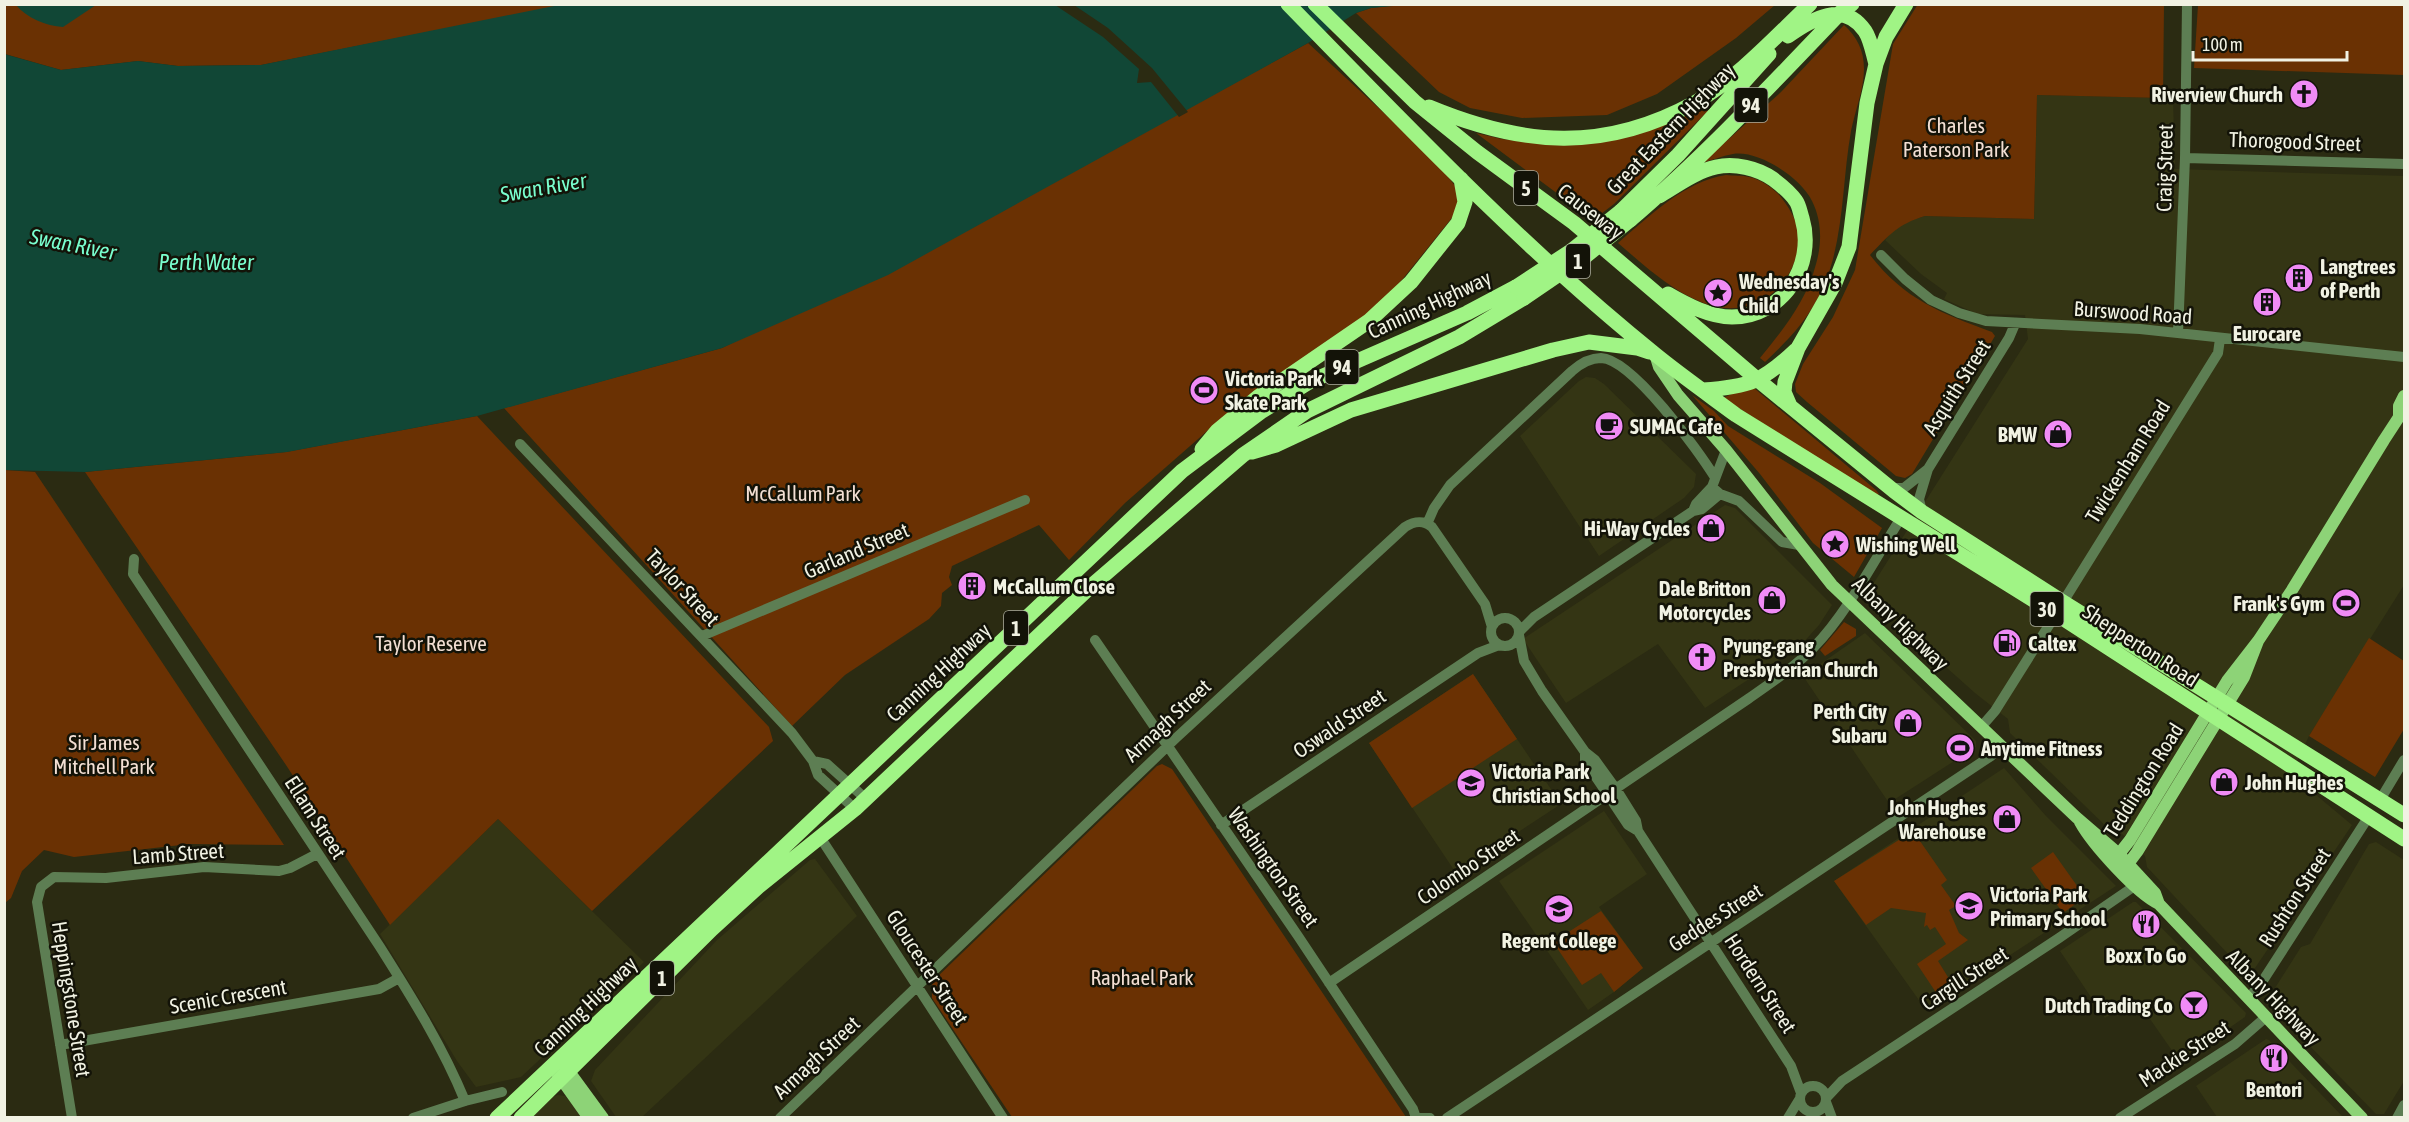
<svg xmlns="http://www.w3.org/2000/svg" width="2409" height="1122" font-family="'Asap Condensed',sans-serif">
  <style>
    .built { fill: #343514 }
    .green { fill: #6a3103 }
    .water { fill: #114736 }
    .pier { fill: #2b2b12 }
    .lines { fill: none; stroke-linecap: round; stroke-linejoin: round }
    .minor { stroke: #5d7e53; stroke-width: 10 }
    .major { stroke: #8dd377; stroke-width: 12 }
    .highway { stroke: #a0f485; stroke-width: 15 }
    .highway-bridge { stroke: #a0f485; stroke-width: 15 }
    .labels { text-anchor: middle; dominant-baseline: central; stroke-width: 5; stroke-linejoin: round; paint-order: stroke }
    .shield { fill: #131308; stroke: #aeafa1; stroke-width: 1.5 }
    .shield-label { font-size: 20px; font-weight: bold; fill: #f1f2e3 }
    .poi-label { font-size: 21px; font-weight: bold; fill: #f1f2e3; stroke: #131308; text-anchor: start }
    .park-label { font-size: 21px; fill: #f3dfd3; stroke: #131308 }
    .street-label { font-size: 21px; fill: #f1f2e3; stroke: #131308 }
    .water-label { font-size: 22px; font-style: italic; fill: #79fece; stroke: #131308 }
  </style>
  <rect width="100%" height="100%" fill="#2b2b12"/>
  <!-- built -->
  <path class="built" d="M2037 95 2173 98 2175 169 2404 176V585L2309 736 2291 774 2352 825 2255 968 2243 970 2147 867 2145 856 2121 833 2116 836 2010 733 2008 719 1975 693 1872 601 1870 589 2028 339 2025 315 1977 314 1944 299 1947 293 1921 274 1885 240 1894 229 1908 221 1925 216 2034 219Z
    M1586 377 1595 378 1604 384 1696 474 1694 487 1684 498 1599 556 1520 436 1579 381Z
    M1725 505 1735 508 1832 605 1819 625 1801 645 1705 708 1658 644 1566 703 1523 639Z
    M1865 633 1976 741V747L1889 803 1803 676Z
    M1473 674 1561 804 1456 873 1369 743Z
    M2004 768 2046 816 2116 886 1926 1010 1834 881Z
    M1604 811 1647 874 1599 907 1643 968 1614 992 1588 1010 1499 881Z
    M498 819 644 962 521 1077 476 1087 457 1061 380 934Z
    M2376 842 2404 860V1081L2384 1114H2376L2270 1005 2268 999 2301 947 2310 944 2369 844Z
    M815 859 857 916 642 1117H616L591 1081 595 1070 717 940 810 860Z
    M2133 902H2136L2246 1013 2245 1017 2180 1062 2136 999 2105 1018 2060 951Z
    M2266 1039 2269 1040 2343 1117H2217L2196 1086Z
    M558 1095 565 1096 570 1101 582 1118H530L551 1097Z"/>
  <!-- green -->
  <path class="green" d="M1404 4 1775 5 1736 38 1657 94 1607 115 1522 118 1470 108 1439 92 1356 13 1371 8Z
    M1918 4 2164 5 2163 98 2037 95 2034 219 1925 216C1898 224 1889 235 1870 255 1905 300 1941 313 1992 332L1995 336 1912 474 1905 478 1896 476 1807 402 1796 392 1795 384 1803 364 1833 317 1855 270 1893 44Z
    M4 5H564L261 65 178 66 138 61 61 70 5 54Z
    M2198 5H2404V75L2194 68Z
    M1844 25C1857 37 1864 50 1864 69 1864 89 1855 111 1851 131 1841 187 1845 249 1817 300 1803 325 1785 343 1765 362L1760 358C1783 330 1807 300 1816 264 1822 243 1822 221 1812 201 1801 178 1759 150 1733 154 1722 156 1712 160 1702 163L1781 92Z
    M1308 43 1435 160 1456 187 1459 203 1455 214 1397 286 1364 319 1222 418 1125 503 1069 560 1039 525 952 566 949 577 952 585 942 593 941 606 929 619 845 675 792 726 504 408 722 348 1183 111Z
    M1701 105 1708 111 1614 204 1593 220 1476 133 1502 139 1551 145 1596 143Z
    M1726 175C1734 176 1742 175 1749 177 1760 179 1773 188 1780 196 1788 206 1794 216 1798 228 1801 240 1799 252 1794 263 1782 296 1748 315 1713 306 1677 296 1646 267 1618 243 1650 216 1683 182 1726 175Z
    M1754 388 1876 490 1879 494 1876 495 1723 398 1742 389Z
    M1692 395 1714 411 1728 426 1820 483 1882 528 1854 577 1813 543 1760 474Z
    M477 416 769 727 773 741 592 911 498 819 390 925 286 765 85 472 286 452Z
    M5 470 35 472 284 845 190 844 74 857 44 850 22 871 11 898 5 903Z
    M1844 622 1856 629V636L1825 656 1820 650Z
    M2369 638 2404 661V729L2375 777 2309 736Z
    M1473 674 1517 739 1412 808 1369 743Z
    M1162 764 1172 769 1406 1117H1012L932 998V985L935 979 1157 766Z
    M1913 831 1947 880 1941 885 1956 906 1949 910 1959 933 1968 940 1938 961 1956 990 1941 1000 1917 964 1946 944 1935 927 1930 930 1927 925 1924 927 1926 913 1891 908 1866 925 1834 881Z
    M2053 852 2085 897 2063 913 2031 868Z
    M1601 911 1643 968 1614 992 1601 973 1582 985 1553 942Z"/>
  <!-- water -->
  <path class="water" d="M564 4 1404 5 1371 8 1356 13 1308 43 888 275 722 348 477 416 287 452 85 472 5 470 4 54 61 70 138 61 178 66 261 65Z
    M16 5H96L63 27C46 26 27 18 16 5Z"/>
  <!-- pier -->
  <path class="pier" d="M1055 5H1074L1108 28 1152 68 1188 112 1179 117 1151 82 1137 83 1139 69 1103 37Z"/>
  <g class="lines">
    <!-- minor -->
    <path class="minor" d="M2185 158 2404 164
      M1881 255 1905 279 1931 300 1959 313 1986 321 2140 329 2404 357
      M2178 333 2185 158 2187 4
      M520 444 792 733 813 761 818 775 855 809
      M1726 450 1712 487 1720 494 1739 501 1782 542 1799 545
      M1892 488H1904L1928 469 2009 338 2015 324
      M1693 511 1696 504 1712 487
      M1922 512 1919 499 1928 469
      M1427 524 1434 508 1450 485 1572 371C1580 364 1589 358 1601 358 1632 359 1698 450 1714 476
      M134 559 133 574 380 947C411 996 443 1047 465 1101
      M2063 602 2218 353 2220 339
      M1491 632a14 14 0 1 1 28 0a14 14 0 1 1-28 0Z
      M1519 632 1534 617 1693 511 1702 509 1720 494
      M1519 635 1524 661 1542 691 1585 752 1595 760 1616 789 1636 821 1638 831 1791 1066 1801 1093
      M702 636 1025 500
      M1095 640 1298 936 1413 1109 1416 1118
      M1982 726 1995 711 2056 614
      M1585 752V761L1608 795 1628 825 1638 831
      M813 761 827 764 866 799
      M2380 800 2404 760
      M1221 825 1478 653 1499 645
      M820 837 1003 1118
      M1329 983 1748 699C1771 683 1795 667 1814 647 1848 612 1874 560 1901 518
      M2249 998 2262 982 2369 816
      M60 1045 379 989 399 978
      M1800 1099a13 13 0 1 1 26 0a13 13 0 1 1-26 0Z
      M1827 1097 1842 1081 2059 938 2136 885
      M1826 1102 1832 1118
      M72 1118 37 902 41 887 54 877 106 878 204 867 279 871 290 868 317 854
      M413 1118 465 1101 502 1092
      M780 1118 1176 738 1405 527C1415 521 1423 520 1432 527L1485 604 1492 627
      M1420 1118H1430
      M1447 1118 1991 756 2002 746
      M1788 1118 1799 1100
      M2120 1118 2235 1044 2266 1017
      M2397 1118 2404 1105"/>
    <!-- major -->
    <path class="major" d="M1655 354 1659 367 1678 395 1726 450 1832 585 2076 817 2119 854 2155 893 2159 904
      M2399 417V406L2404 396
      M2258 641 2244 677 2137 852 2128 864 2117 866 2119 854 2130 840 2227 681 2258 641 2292 590 2384 440 2399 417 2404 414
      M2080 822C2092 844 2137 894 2159 904L2362 1118
      M565 1066 603 1118
      M557 1073 589 1118"/>
    <!-- highway -->
    <path class="highway" d="M1288 4C1406 125 1524 249 1656 355 1682 376 1709 395 1736 415L2056 614 2404 839
      M1315 4 1415 102 1477 152 1574 223 1758 380 1894 491 1922 512 2063 602 2404 815
      M1788 36C1812 19 1844 0 1865 31 1871 40 1873 54 1876 64
      M1429 107C1523 146 1604 153 1696 102 1737 79 1776 36 1810 4
      M1659 196C1676 186 1696 171 1716 167 1735 163 1757 168 1773 179 1781 185 1790 192 1796 201 1799 205 1800 212 1802 218 1816 265 1783 317 1732 317 1710 317 1687 305 1668 294
      M1621 211 1678 155 1769 54
      M1630 220C1705 156 1773 83 1841 12L1852 4
      M1703 390C1749 387 1762 382 1796 350
      M1790 406 1784 392 1785 382 1798 348 1835 283 1849 247 1867 103 1876 64 1886 37 1906 4
      M1202 449 1217 431 1258 397 1369 321 1411 282 1458 223 1465 202 1461 179
      M1252 452 1276 445 1351 410 1553 350 1589 342 1637 348 1649 352
      M497 1118 1182 471 1262 411 1309 382 1467 313 1516 287
      M521 1118 712 929 758 887 855 809 1089 588 1243 455 1307 411 1459 337 1524 298"/>
    <!-- highway-bridge -->
    <path class="highway-bridge" d="M1516 287 1571 251 1621 211
      M1524 298 1587 255 1630 220"/>
  </g>
  <!-- icons -->
  <defs>
    <g id="church-disc" transform="scale(1.5)"><circle r="9.5" fill="#f08bf6" stroke="#131308"/><path d="M-1.2-6h2.4v3.5h3.3v2.4h-3.3V6h-2.4V-.1h-3.3v-2.4h3.3Z" fill="#111"/></g>
    <g id="building-disc" transform="scale(1.5)"><circle r="9.5" fill="#f08bf6" stroke="#131308"/><path d="M-4-6H4V6H1V3H-1V6H-4ZM-2.5-4.3h1.7v1.8h-1.7ZM.8-4.3h1.7v1.8H.8ZM-2.5-1h1.7V.8h-1.7ZM.8-1h1.7V.8H.8Z" fill="#111"/></g>
    <g id="sight-disc" transform="scale(1.5)"><circle r="9.5" fill="#f08bf6" stroke="#131308"/><path d="M0-6L1.8-2.2L6-1.7L2.9 1.2L3.7 5.4L0 3.3L-3.7 5.4L-2.9 1.2L-6-1.7L-1.8-2.2Z" fill="#111"/></g>
    <g id="stadium-disc" transform="scale(1.5)"><circle r="9.5" fill="#f08bf6" stroke="#131308"/><path d="M0-5a6.5 5 0 1 0 0 10a6.5 5 0 1 0 0-10ZM-3.5-1.8h7v3.6h-7Z" fill="#111"/></g>
    <g id="cafe-disc" transform="scale(1.5)"><circle r="9.5" fill="#f08bf6" stroke="#131308"/><path d="M-5.5-4.5H6V0H3Q3 3.5 0 3.5H-2.5Q-5.5 3.5-5.5 0ZM3-3.2v2h1.7v-2ZM-6 4.5H4V6H-6Z" fill="#111"/></g>
    <g id="shop-disc" transform="scale(1.5)"><circle r="9.5" fill="#f08bf6" stroke="#131308"/><path d="M-5-2.5h2.3a2.7 3.5 0 0 1 5.4 0H5L5.5 6h-11ZM-1.5-2.5h3a1.5 2.3 0 0 0-3 0Z" fill="#111"/></g>
    <g id="fuel-disc" transform="scale(1.5)"><circle r="9.5" fill="#f08bf6" stroke="#131308"/><path d="M-5.5-6h7V0h2V4h1.3V-2.5L3-4.5l.8-.8L6-3V5H2.5V1h-1V6h-7ZM-4.2-4.7v3.2H.2V-4.7Z" fill="#111"/></g>
    <g id="school-disc" transform="scale(1.5)"><circle r="9.5" fill="#f08bf6" stroke="#131308"/><path d="M0-5L7-2L0 1L-7-2ZM-4 1L0 2.5L4 1V4Q0 6-4 4Z" fill="#111"/></g>
    <g id="restaurant-disc" transform="scale(1.5)"><circle r="9.5" fill="#f08bf6" stroke="#131308"/><path d="M-5-6h1v4h1v-4h1v4h1v-4h1v5L-1.5 .5V6h-2V.5L-5-1ZM5-6V6H3V1.5H1.5Q1.5-4 5-6Z" fill="#111"/></g>
    <g id="bar-disc" transform="scale(1.5)"><circle r="9.5" fill="#f08bf6" stroke="#131308"/><path d="M-6-5H6L.8 .8V4.5H3.5V6h-7V4.5H-.8V.8Z" fill="#111"/></g>
  </defs>
  <g fill-rule="evenodd">
    <use href="#church-disc" x="2304" y="94"/>
    <use href="#building-disc" x="2299" y="278"/>
    <use href="#sight-disc" x="1718" y="293"/>
    <use href="#building-disc" x="2267" y="302"/>
    <use href="#stadium-disc" x="1204" y="390"/>
    <use href="#cafe-disc" x="1609" y="426"/>
    <use href="#shop-disc" x="2058" y="434"/>
    <use href="#shop-disc" x="1711" y="528"/>
    <use href="#sight-disc" x="1835" y="544"/>
    <use href="#building-disc" x="972" y="586"/>
    <use href="#shop-disc" x="1772" y="600"/>
    <use href="#stadium-disc" x="2346" y="603"/>
    <use href="#fuel-disc" x="2007" y="643"/>
    <use href="#church-disc" x="1702" y="657"/>
    <use href="#shop-disc" x="1908" y="723"/>
    <use href="#stadium-disc" x="1960" y="748"/>
    <use href="#shop-disc" x="2224" y="782"/>
    <use href="#school-disc" x="1471" y="783"/>
    <use href="#shop-disc" x="2007" y="819"/>
    <use href="#school-disc" x="1969" y="906"/>
    <use href="#school-disc" x="1559" y="909"/>
    <use href="#restaurant-disc" x="2146" y="924"/>
    <use href="#bar-disc" x="2194" y="1005"/>
    <use href="#restaurant-disc" x="2274" y="1058"/>
  </g>
  <g class="labels">
    <!-- shield labels -->
    <g class="shield">
      <rect x="1734.5" y="88" width="33" height="34" rx="4.5"/>
      <rect x="1514" y="171" width="24" height="34" rx="4.5"/>
      <rect x="1566" y="244" width="24" height="34" rx="4.5"/>
      <rect x="1325.5" y="350" width="33" height="34" rx="4.5"/>
      <rect x="2030.5" y="592" width="33" height="34" rx="4.5"/>
      <rect x="1004" y="611" width="24" height="34" rx="4.5"/>
      <rect x="650" y="961" width="24" height="34" rx="4.5"/>
    </g>
    <g class="shield-label">
      <text x="1751" y="105">94</text>
      <text x="1526" y="188">5</text>
      <text x="1578" y="261">1</text>
      <text x="1342" y="367">94</text>
      <text x="2047" y="609">30</text>
      <text x="1016" y="628">1</text>
      <text x="662" y="978">1</text>
    </g>
    <!-- poi labels -->
    <g class="poi-label">
      <text x="2283" y="94" text-anchor="end">Riverview Church</text>
      <text x="2320" y="266">Langtrees<tspan x="2320" dy="24">of Perth</tspan></text>
      <text x="1739" y="281">Wednesday's<tspan x="1739" dy="24">Child</tspan></text>
      <text x="2267" y="333" text-anchor="middle">Eurocare</text>
      <text x="1225" y="378">Victoria Park<tspan x="1225" dy="24">Skate Park</tspan></text>
      <text x="1630" y="426">SUMAC Cafe</text>
      <text x="2037" y="434" text-anchor="end">BMW</text>
      <text x="1690" y="528" text-anchor="end">Hi-Way Cycles</text>
      <text x="1856" y="544">Wishing Well</text>
      <text x="993" y="586">McCallum Close</text>
      <text x="1751" y="588" text-anchor="end">Dale Britton<tspan x="1751" dy="24">Motorcycles</tspan></text>
      <text x="2325" y="603" text-anchor="end">Frank's Gym</text>
      <text x="2028" y="643">Caltex</text>
      <text x="1723" y="645">Pyung-gang<tspan x="1723" dy="24">Presbyterian Church</tspan></text>
      <text x="1887" y="711" text-anchor="end">Perth City<tspan x="1887" dy="24">Subaru</tspan></text>
      <text x="1981" y="748">Anytime Fitness</text>
      <text x="1492" y="771">Victoria Park<tspan x="1492" dy="24">Christian School</tspan></text>
      <text x="2245" y="782">John Hughes</text>
      <text x="1986" y="807" text-anchor="end">John Hughes<tspan x="1986" dy="24">Warehouse</tspan></text>
      <text x="1990" y="894">Victoria Park<tspan x="1990" dy="24">Primary School</tspan></text>
      <text x="1559" y="940" text-anchor="middle">Regent College</text>
      <text x="2146" y="955" text-anchor="middle">Boxx To Go</text>
      <text x="2173" y="1005" text-anchor="end">Dutch Trading Co</text>
      <text x="2274" y="1089" text-anchor="middle">Bentori</text>
    </g>
    <!-- park labels -->
    <g class="park-label">
      <text x="1956" y="125">Charles<tspan x="1956" dy="24">Paterson Park</tspan></text>
      <text x="803" y="493">McCallum Park</text>
      <text x="431" y="643">Taylor Reserve</text>
      <text x="104" y="742">Sir James<tspan x="104" dy="24">Mitchell Park</tspan></text>
      <text x="1142" y="977">Raphael Park</text>
    </g>
    <!-- street labels -->
    <g class="street-label">
      <text transform="translate(1670 128) rotate(-46)">Great Eastern Highway</text>
      <text transform="translate(2295 141) rotate(2)">Thorogood Street</text>
      <text transform="translate(2164 168) rotate(-89)">Craig Street</text>
      <text transform="translate(1591 211) rotate(38)">Causeway</text>
      <text transform="translate(1429 304) rotate(-25)">Canning Highway</text>
      <text transform="translate(2133 312) rotate(4)">Burswood Road</text>
      <text transform="translate(1956 387) rotate(-58)">Asquith Street</text>
      <text transform="translate(2127 461) rotate(-58)">Twickenham Road</text>
      <text transform="translate(856 550) rotate(-23)">Garland Street</text>
      <text transform="translate(683 587) rotate(47)">Taylor Street</text>
      <text transform="translate(1901 623) rotate(44)">Albany Highway</text>
      <text transform="translate(2141 645) rotate(33)">Shepperton Road</text>
      <text transform="translate(938 672) rotate(-43)">Canning Highway</text>
      <text transform="translate(1167 720) rotate(-43)">Armagh Street</text>
      <text transform="translate(1339 723) rotate(-34)">Oswald Street</text>
      <text transform="translate(2143 780) rotate(-58)">Teddington Road</text>
      <text transform="translate(316 817) rotate(57)">Ellam Street</text>
      <text transform="translate(178 853) rotate(-4)">Lamb Street</text>
      <text transform="translate(1468 866) rotate(-34)">Colombo Street</text>
      <text transform="translate(1274 867) rotate(55)">Washington Street</text>
      <text transform="translate(2294 897) rotate(-57)">Rushton Street</text>
      <text transform="translate(1715 917) rotate(-33)">Geddes Street</text>
      <text transform="translate(928 967) rotate(57)">Gloucester Street</text>
      <text transform="translate(1964 978) rotate(-33)">Cargill Street</text>
      <text transform="translate(1761 983) rotate(57)">Hordern Street</text>
      <text transform="translate(228 996) rotate(-10)">Scenic Crescent</text>
      <text transform="translate(2274 997) rotate(46)">Albany Highway</text>
      <text transform="translate(72 999) rotate(81)">Heppingstone Street</text>
      <text transform="translate(585 1006) rotate(-44)">Canning Highway</text>
      <text transform="translate(2184 1053) rotate(-33)">Mackie Street</text>
      <text transform="translate(816 1057) rotate(-43)">Armagh Street</text>
    </g>
    <!-- water labels -->
    <g class="water-label">
      <text transform="translate(543 187) rotate(-10)">Swan River</text>
      <text transform="translate(73 244) rotate(11)">Swan River</text>
      <text x="206" y="262">Perth Water</text>
    </g>
  </g>
  <!-- border -->
  <rect width="2409" height="1122" fill="none" stroke="#f1f2e3" stroke-width="12"/>
  <!-- scale -->
  <path d="M2193 51v9h154v-9" fill="none" stroke="#f1f2e3" stroke-width="3"/>
  <text x="2202" y="51" font-size="18" fill="#f1f2e3" stroke="#131308" stroke-width="4.5" paint-order="stroke">100 m</text>
</svg>
